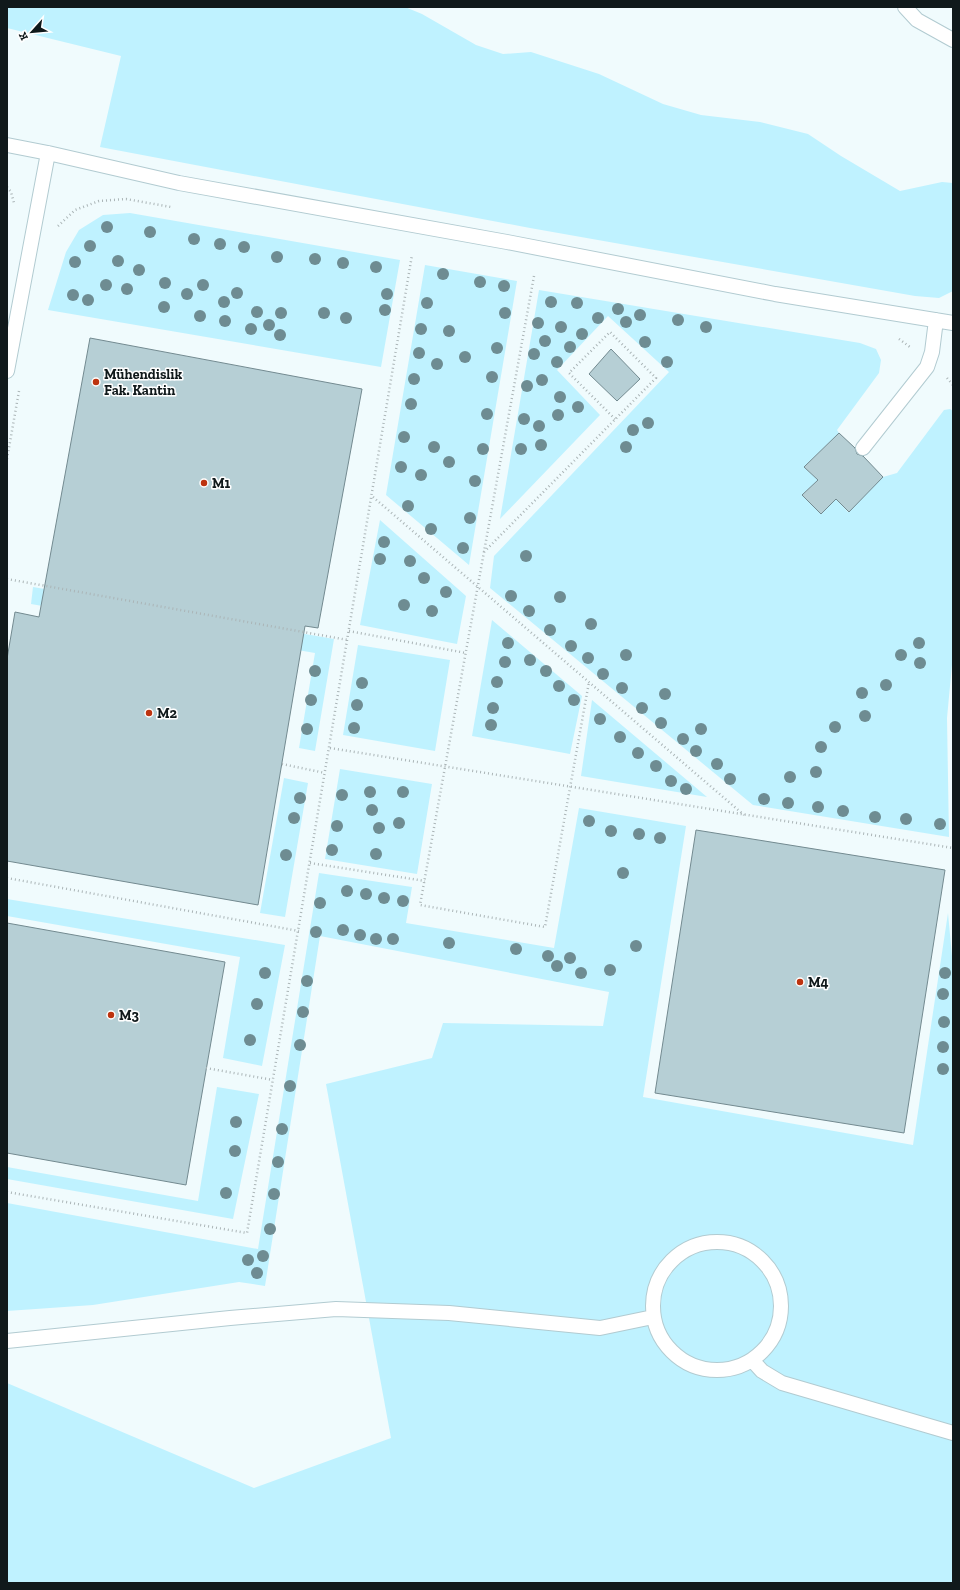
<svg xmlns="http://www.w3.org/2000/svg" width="960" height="1590" font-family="'Zilla Slab',serif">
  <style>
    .green { fill: #bff2ff }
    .building { fill: #b6cfd5; stroke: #738a90 }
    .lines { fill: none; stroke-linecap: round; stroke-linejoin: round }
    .service-casing { stroke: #b2cbd1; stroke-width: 16 }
    .path { stroke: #abb5b7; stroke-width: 2.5; stroke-dasharray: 1 3; stroke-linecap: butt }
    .service { stroke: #fff; stroke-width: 14 }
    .tree { fill: #6e8c92 }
    .poi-dot { fill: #bd330f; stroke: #fff; stroke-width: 1.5 }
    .labels { text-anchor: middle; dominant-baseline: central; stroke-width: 3; stroke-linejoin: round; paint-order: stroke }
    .poi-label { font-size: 14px; font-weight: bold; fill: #10191b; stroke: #fff; text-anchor: start }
  </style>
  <rect width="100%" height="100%" fill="#f0fbfd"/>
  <!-- green -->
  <path class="green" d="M7 7H405L422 14 476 45 503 54 531 52 599 74 663 104 701 115 760 122 808 134 841 156 900 191 942 182 953 183V291L939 298 915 296 530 228 100 147 121 56 7 28Z
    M130 213 400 260 381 367 48 310 66 252 79 230 103 215Z
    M425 265 517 281 469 565 386 495Z
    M539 290 860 343 876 349 881 360 879 373 837 430 839 433 804 467 818 480 802 495 836 499 848 512 883 477 897 473 944 410 950 409 953 411V654L947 718 949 837 753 805 490 588 494 556 669 372 608 316 557 370 600 415 500 519Z
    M380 520 466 596 457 644 360 625Z
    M33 587 334 639 315 751 299 748 315 653 31 604Z
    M492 620 582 696 570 754 472 736Z
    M358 645 450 660 435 751 343 735Z
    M592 700 707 797 581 776Z
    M340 769 432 784 417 874 325 859Z
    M284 778 308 783 285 917 260 913Z
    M579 808 686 826 643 1097 913 1145 948 913 953 967V1583H7V1383L254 1488 391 1438 326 1084 432 1058 443 1023 603 1026 609 992 320 936 265 1286 239 1282 93 1305 7 1311V1203L258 1249 319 873 412 887 406 923 554 948Z
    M7 899 285 945 262 1066 223 1058 240 957 7 916Z
    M217 1087 259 1094 233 1219 7 1179V1167L198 1201Z"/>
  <!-- building -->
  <path class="building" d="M90 338 362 389 318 628 305 626 258 905 7 861V659L15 612 39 617Z
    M611 349 640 379 617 401 589 374Z
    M839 433 855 448 857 454 863 456 883 477 849 512 836 499 821 514 802 495 818 480 804 467Z
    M696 830 945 870 904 1133 655 1093Z
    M7 923 225 962 186 1185 7 1153Z"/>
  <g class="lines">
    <!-- service casing -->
    <g class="service-casing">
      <path id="service" d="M905 7 917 20 953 40
        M7 145 48 153 179 183 507 242 775 294 953 323
        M7 371 48 153
        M863 448 927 367 932 352 936 320
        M653 1306a64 64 0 1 1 128 0a64 64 0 1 1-128 0Z
        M7 1341 230 1318 336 1309 449 1313 600 1328 653 1317
        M752 1360 762 1371 782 1383 953 1433"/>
    </g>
    <!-- path -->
    <path class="path" d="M7 187 11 192 14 203
      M58 226 75 210 99 201 126 199 171 207
      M534 276 420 905 545 927 589 682
      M899 339 910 347
      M947 378 953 385
      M7 459 19 391
      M373 497 744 815
      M484 552 656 378 610 332 569 373 615 419
      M7 579 348 640
      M349 631 466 653
      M330 748 953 848
      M282 764 325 773
      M310 863 425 881
      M7 878 299 931
      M206 1068 273 1080
      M7 1192 247 1233 412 255"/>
    <!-- service -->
    <use href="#service" class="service"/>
  </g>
  <!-- trees -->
  <g class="tree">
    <circle cx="107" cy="227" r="6"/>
    <circle cx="150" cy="232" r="6"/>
    <circle cx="194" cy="239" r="6"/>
    <circle cx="220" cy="244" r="6"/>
    <circle cx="90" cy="246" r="6"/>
    <circle cx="244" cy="247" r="6"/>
    <circle cx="277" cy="257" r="6"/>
    <circle cx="315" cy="259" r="6"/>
    <circle cx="118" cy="261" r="6"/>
    <circle cx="75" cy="262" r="6"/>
    <circle cx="343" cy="263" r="6"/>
    <circle cx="376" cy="267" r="6"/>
    <circle cx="139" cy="270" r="6"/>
    <circle cx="443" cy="274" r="6"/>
    <circle cx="480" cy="282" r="6"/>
    <circle cx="165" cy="283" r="6"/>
    <circle cx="106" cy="285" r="6"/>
    <circle cx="203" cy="285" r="6"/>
    <circle cx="504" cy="286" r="6"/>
    <circle cx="127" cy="289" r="6"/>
    <circle cx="237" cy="293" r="6"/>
    <circle cx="187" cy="294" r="6"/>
    <circle cx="387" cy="294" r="6"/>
    <circle cx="73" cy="295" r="6"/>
    <circle cx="88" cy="300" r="6"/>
    <circle cx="224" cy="302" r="6"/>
    <circle cx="551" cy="302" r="6"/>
    <circle cx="427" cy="303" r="6"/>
    <circle cx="577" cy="303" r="6"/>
    <circle cx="164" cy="307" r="6"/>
    <circle cx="618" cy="309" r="6"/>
    <circle cx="385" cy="310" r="6"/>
    <circle cx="257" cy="312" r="6"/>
    <circle cx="281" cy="313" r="6"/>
    <circle cx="324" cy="313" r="6"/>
    <circle cx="505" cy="313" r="6"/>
    <circle cx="640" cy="315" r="6"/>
    <circle cx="200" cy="316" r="6"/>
    <circle cx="346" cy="318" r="6"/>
    <circle cx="598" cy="318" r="6"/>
    <circle cx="678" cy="320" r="6"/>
    <circle cx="225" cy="321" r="6"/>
    <circle cx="626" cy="322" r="6"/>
    <circle cx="538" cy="323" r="6"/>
    <circle cx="269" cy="325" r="6"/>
    <circle cx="561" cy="327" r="6"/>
    <circle cx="706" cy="327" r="6"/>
    <circle cx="251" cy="329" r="6"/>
    <circle cx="421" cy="329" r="6"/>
    <circle cx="449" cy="331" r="6"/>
    <circle cx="582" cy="334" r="6"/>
    <circle cx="280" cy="335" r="6"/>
    <circle cx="545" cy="341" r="6"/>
    <circle cx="645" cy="342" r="6"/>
    <circle cx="570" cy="347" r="6"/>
    <circle cx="497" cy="348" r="6"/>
    <circle cx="419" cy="353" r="6"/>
    <circle cx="534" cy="354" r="6"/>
    <circle cx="465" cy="357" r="6"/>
    <circle cx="557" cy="362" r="6"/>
    <circle cx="667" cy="362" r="6"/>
    <circle cx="437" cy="364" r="6"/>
    <circle cx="492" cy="377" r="6"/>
    <circle cx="414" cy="379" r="6"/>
    <circle cx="542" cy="380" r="6"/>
    <circle cx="527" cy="386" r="6"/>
    <circle cx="560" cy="397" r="6"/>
    <circle cx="411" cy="404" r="6"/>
    <circle cx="578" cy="407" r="6"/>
    <circle cx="487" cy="414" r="6"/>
    <circle cx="558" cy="415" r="6"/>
    <circle cx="524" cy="419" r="6"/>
    <circle cx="648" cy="423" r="6"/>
    <circle cx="539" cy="426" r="6"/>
    <circle cx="633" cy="430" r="6"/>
    <circle cx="404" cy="437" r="6"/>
    <circle cx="541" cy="445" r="6"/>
    <circle cx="434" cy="447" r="6"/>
    <circle cx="626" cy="447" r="6"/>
    <circle cx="483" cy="449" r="6"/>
    <circle cx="521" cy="449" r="6"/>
    <circle cx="449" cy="462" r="6"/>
    <circle cx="401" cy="467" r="6"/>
    <circle cx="421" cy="475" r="6"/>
    <circle cx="475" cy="481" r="6"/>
    <circle cx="408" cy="506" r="6"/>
    <circle cx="470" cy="518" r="6"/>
    <circle cx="431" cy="529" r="6"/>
    <circle cx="384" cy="542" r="6"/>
    <circle cx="463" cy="548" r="6"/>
    <circle cx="526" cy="556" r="6"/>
    <circle cx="380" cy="559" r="6"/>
    <circle cx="410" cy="561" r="6"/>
    <circle cx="424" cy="578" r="6"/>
    <circle cx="446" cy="592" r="6"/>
    <circle cx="511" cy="596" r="6"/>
    <circle cx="560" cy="597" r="6"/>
    <circle cx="404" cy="605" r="6"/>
    <circle cx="432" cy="611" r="6"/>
    <circle cx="529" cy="611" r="6"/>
    <circle cx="591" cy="624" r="6"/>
    <circle cx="550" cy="630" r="6"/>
    <circle cx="508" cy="643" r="6"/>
    <circle cx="919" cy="643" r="6"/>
    <circle cx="571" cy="646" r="6"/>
    <circle cx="626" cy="655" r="6"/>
    <circle cx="901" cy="655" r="6"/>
    <circle cx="588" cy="658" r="6"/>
    <circle cx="530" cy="660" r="6"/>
    <circle cx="505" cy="662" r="6"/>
    <circle cx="920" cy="663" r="6"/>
    <circle cx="315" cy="671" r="6"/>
    <circle cx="546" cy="671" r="6"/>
    <circle cx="603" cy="674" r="6"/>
    <circle cx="497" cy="682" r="6"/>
    <circle cx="362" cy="683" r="6"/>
    <circle cx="886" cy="685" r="6"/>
    <circle cx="559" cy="686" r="6"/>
    <circle cx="622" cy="688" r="6"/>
    <circle cx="862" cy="693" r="6"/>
    <circle cx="665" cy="694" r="6"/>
    <circle cx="311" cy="700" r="6"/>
    <circle cx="574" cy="700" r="6"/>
    <circle cx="357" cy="705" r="6"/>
    <circle cx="493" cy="708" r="6"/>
    <circle cx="642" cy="708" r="6"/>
    <circle cx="865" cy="716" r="6"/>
    <circle cx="600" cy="719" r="6"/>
    <circle cx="661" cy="723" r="6"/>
    <circle cx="491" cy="725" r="6"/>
    <circle cx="835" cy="727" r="6"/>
    <circle cx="354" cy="728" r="6"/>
    <circle cx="307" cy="729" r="6"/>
    <circle cx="701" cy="729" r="6"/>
    <circle cx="620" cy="737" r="6"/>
    <circle cx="683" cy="739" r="6"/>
    <circle cx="821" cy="747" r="6"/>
    <circle cx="696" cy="751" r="6"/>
    <circle cx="638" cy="753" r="6"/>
    <circle cx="717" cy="764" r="6"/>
    <circle cx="656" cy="766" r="6"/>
    <circle cx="816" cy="772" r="6"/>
    <circle cx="790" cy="777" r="6"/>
    <circle cx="730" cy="779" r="6"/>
    <circle cx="671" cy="781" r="6"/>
    <circle cx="686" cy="789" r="6"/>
    <circle cx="370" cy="792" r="6"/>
    <circle cx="403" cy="792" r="6"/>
    <circle cx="342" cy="795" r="6"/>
    <circle cx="300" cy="798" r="6"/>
    <circle cx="764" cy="799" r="6"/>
    <circle cx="788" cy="803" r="6"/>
    <circle cx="818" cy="807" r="6"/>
    <circle cx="372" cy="810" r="6"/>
    <circle cx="843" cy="811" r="6"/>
    <circle cx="875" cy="817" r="6"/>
    <circle cx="294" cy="818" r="6"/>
    <circle cx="906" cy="819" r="6"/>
    <circle cx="589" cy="821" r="6"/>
    <circle cx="399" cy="823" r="6"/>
    <circle cx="940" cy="824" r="6"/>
    <circle cx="337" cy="826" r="6"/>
    <circle cx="379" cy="828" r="6"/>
    <circle cx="611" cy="831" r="6"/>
    <circle cx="639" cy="834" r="6"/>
    <circle cx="660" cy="838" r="6"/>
    <circle cx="332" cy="850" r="6"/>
    <circle cx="376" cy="854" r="6"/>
    <circle cx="286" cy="855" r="6"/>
    <circle cx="623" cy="873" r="6"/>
    <circle cx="347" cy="891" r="6"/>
    <circle cx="366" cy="894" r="6"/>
    <circle cx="384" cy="898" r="6"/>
    <circle cx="403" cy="901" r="6"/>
    <circle cx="320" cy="903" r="6"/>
    <circle cx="343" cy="930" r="6"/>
    <circle cx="316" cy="932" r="6"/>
    <circle cx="360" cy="935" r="6"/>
    <circle cx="376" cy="939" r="6"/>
    <circle cx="393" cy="939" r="6"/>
    <circle cx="449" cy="943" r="6"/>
    <circle cx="636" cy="946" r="6"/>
    <circle cx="516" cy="949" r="6"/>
    <circle cx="548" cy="956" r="6"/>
    <circle cx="570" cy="958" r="6"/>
    <circle cx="557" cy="966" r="6"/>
    <circle cx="610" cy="970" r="6"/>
    <circle cx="265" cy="973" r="6"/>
    <circle cx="581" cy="973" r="6"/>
    <circle cx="945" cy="973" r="6"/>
    <circle cx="307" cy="981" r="6"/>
    <circle cx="943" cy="994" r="6"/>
    <circle cx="257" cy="1004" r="6"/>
    <circle cx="303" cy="1012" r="6"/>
    <circle cx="944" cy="1022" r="6"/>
    <circle cx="250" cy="1040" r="6"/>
    <circle cx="300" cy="1045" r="6"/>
    <circle cx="943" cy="1047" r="6"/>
    <circle cx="943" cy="1069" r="6"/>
    <circle cx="290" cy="1086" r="6"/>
    <circle cx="236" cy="1122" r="6"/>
    <circle cx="282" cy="1129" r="6"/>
    <circle cx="235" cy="1151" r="6"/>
    <circle cx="278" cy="1162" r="6"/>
    <circle cx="226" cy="1193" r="6"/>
    <circle cx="274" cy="1194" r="6"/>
    <circle cx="270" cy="1229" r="6"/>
    <circle cx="263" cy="1256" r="6"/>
    <circle cx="248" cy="1260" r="6"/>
    <circle cx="257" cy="1273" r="6"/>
  </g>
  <!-- markers -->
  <g class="poi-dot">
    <circle cx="96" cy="382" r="4"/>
    <circle cx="204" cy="483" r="4"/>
    <circle cx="149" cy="713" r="4"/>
    <circle cx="800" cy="982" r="4"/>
    <circle cx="111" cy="1015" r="4"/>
  </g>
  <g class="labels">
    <!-- poi labels -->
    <g class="poi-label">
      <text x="104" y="374">Mühendislik<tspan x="104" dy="16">Fak. Kantin</tspan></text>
      <text x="212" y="483">M1</text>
      <text x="157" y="713">M2</text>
      <text x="808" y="982">M4</text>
      <text x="119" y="1015">M3</text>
    </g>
  </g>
  <!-- border -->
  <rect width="960" height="1590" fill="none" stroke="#10191b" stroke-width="16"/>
  <!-- north arrow -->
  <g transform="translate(32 32) rotate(243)" stroke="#ffffff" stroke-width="3" paint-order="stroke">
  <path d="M0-3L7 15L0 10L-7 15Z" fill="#10191b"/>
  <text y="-6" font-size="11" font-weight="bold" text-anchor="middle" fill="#10191b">K</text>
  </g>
</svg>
